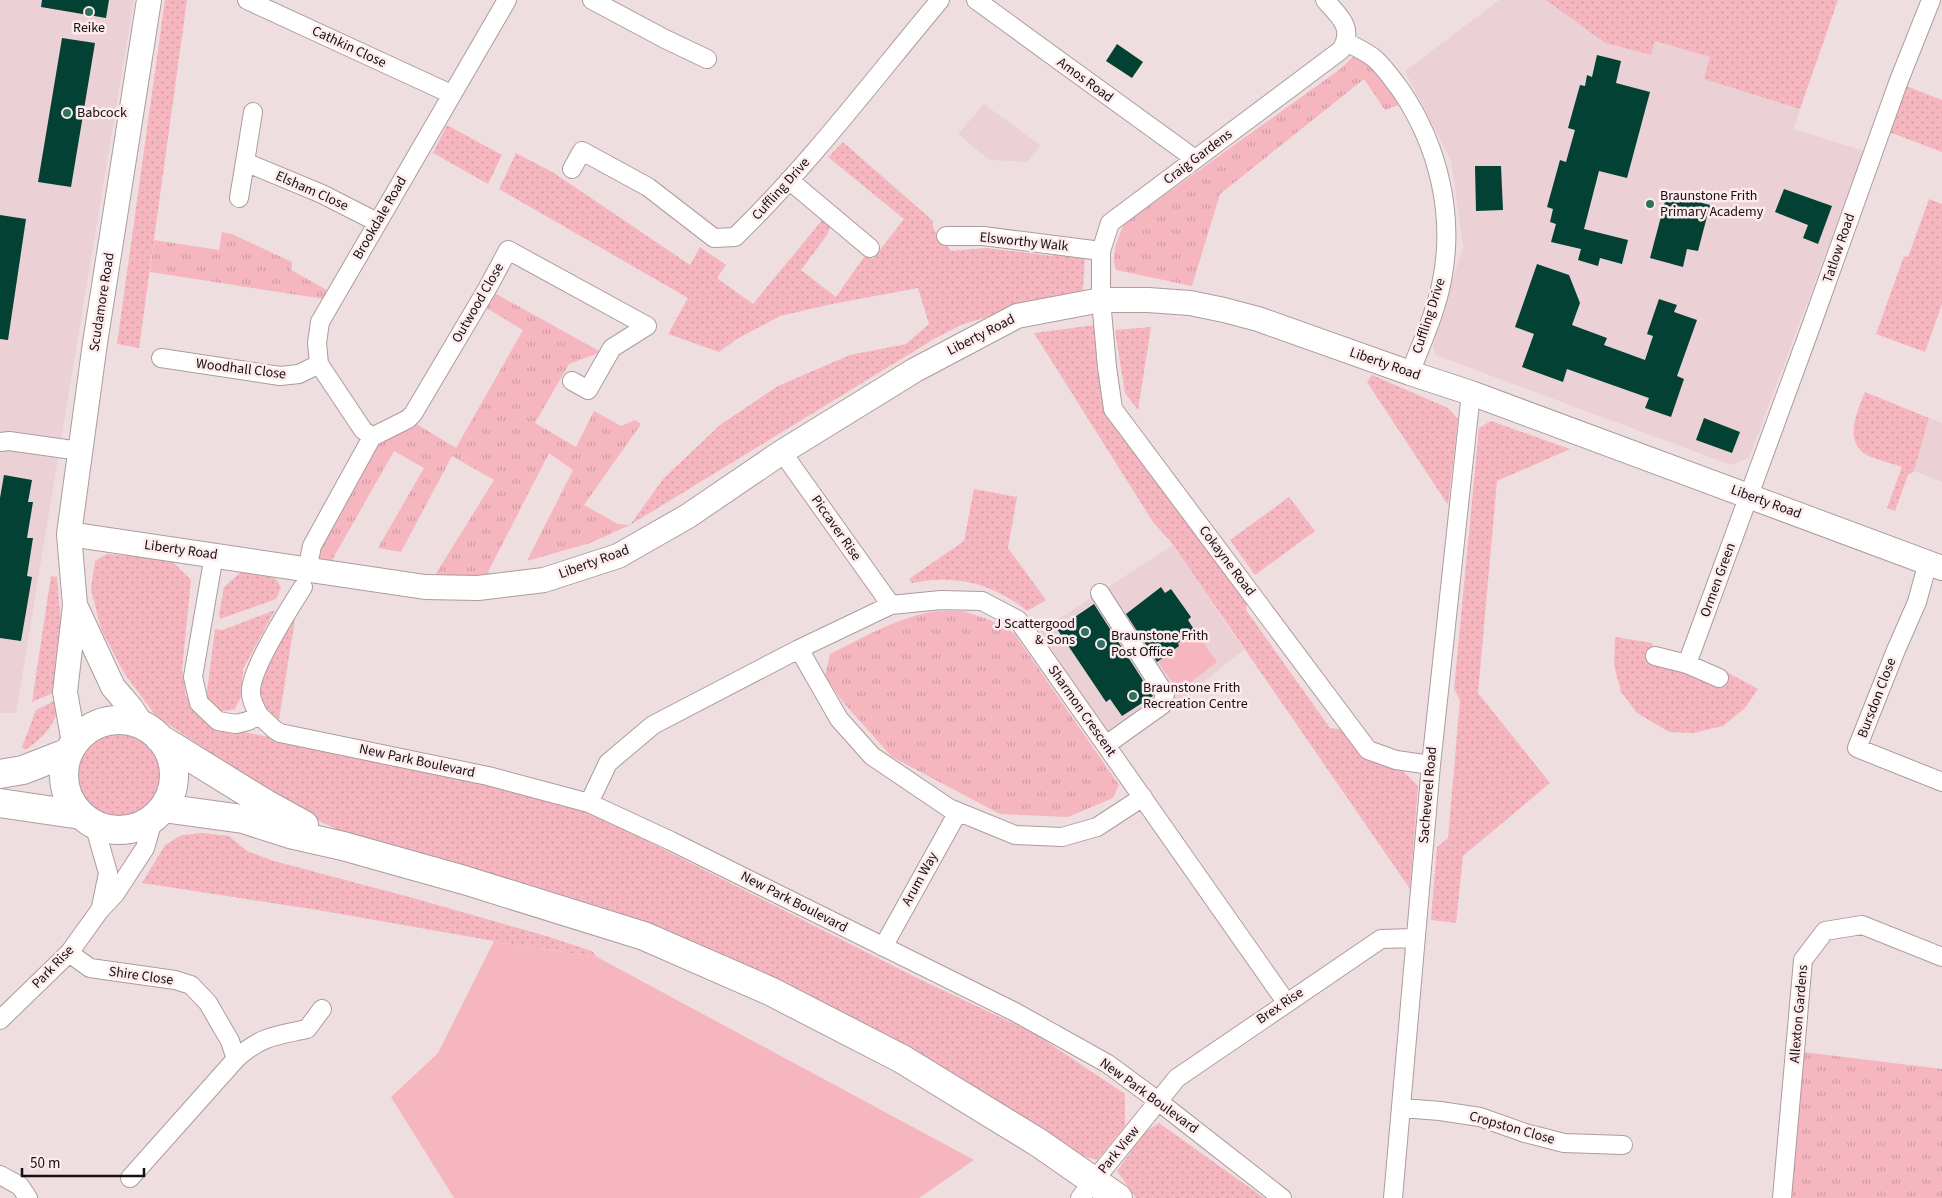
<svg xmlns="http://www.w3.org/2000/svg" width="1942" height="1198" font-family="'Source Sans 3',sans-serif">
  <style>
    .built { fill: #ebd1d5 }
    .grass { fill: url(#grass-dots) }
    .park { fill: url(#park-tufts) }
    .garden { fill: #f5b6c0 }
    .building { fill: #034134 }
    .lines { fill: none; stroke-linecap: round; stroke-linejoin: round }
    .street-casing { stroke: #ac9c9e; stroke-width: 20 }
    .secondary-casing { stroke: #ac9c9e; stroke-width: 26 }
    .highway-casing { stroke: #ac9c9e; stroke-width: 30 }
    .street { stroke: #fff; stroke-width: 18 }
    .secondary { stroke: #fff; stroke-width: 24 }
    .highway { stroke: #fff; stroke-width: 28 }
    .poi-dot { fill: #31715f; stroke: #fdebed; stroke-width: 2 }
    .labels { text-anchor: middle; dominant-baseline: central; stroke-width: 5; stroke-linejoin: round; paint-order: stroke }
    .poi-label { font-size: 14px; fill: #151011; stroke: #fdebed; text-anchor: start }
    .street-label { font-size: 14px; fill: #151011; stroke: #fdebed }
  </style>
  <defs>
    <pattern id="grass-dots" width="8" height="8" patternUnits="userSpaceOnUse" patternTransform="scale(1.25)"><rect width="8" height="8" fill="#f5b6c0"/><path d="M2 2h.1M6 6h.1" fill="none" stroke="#d19ba4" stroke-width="1.8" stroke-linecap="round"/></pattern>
    <pattern id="park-tufts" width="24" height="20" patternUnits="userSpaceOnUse" patternTransform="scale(1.25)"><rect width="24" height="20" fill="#f5b6c0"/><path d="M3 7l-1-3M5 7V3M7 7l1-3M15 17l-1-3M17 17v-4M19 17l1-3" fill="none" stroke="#d19ba4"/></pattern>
  </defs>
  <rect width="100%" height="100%" fill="#efdee0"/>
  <!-- built -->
  <path class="built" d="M0 0H134L16 713H0Z
    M1499 0H1546L1605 43 1651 55 1655 41 1711 57 1705 79 1800 109 1794 129 1864 151 1749 458 1731 465 1435 355 1432 341 1463 247 1451 161 1405 71Z
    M984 104 1041 146 1027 162 989 160 958 134Z
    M1929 418 1942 423V482L1914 471Z
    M1173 545 1244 650 1119 748 1037 633Z"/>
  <!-- grass -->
  <path class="grass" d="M165 0H187L139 348 117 344Z
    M1546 0H1838L1800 109 1704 79 1710 57 1655 41 1651 55 1605 43Z
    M1898 83 1942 100V152L1881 129Z
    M447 125 502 155 488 184 433 153Z
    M843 142 932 220 934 230 951 251 986 248 1053 256 1056 249 1085 254 1083 290 963 324 934 339 630 525 664 478 720 425 778 386 850 355 906 344 929 324 918 288 832 304 780 316 737 339 719 352 668 334 688 298 499 189 516 153 554 173 690 265 700 247 726 265 717 278 753 304 823 219 830 227 827 235 801 270 836 297 866 254 873 259 904 219 828 157Z
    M1929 199 1942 204V304L1925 352 1876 334 1904 256 1908 257Z
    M1095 325 1104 406 1247 604 1246 610 1330 728 1340 729 1356 747 1375 762 1404 772 1418 786 1410 889 1171 542 1153 522 1034 333Z
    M1151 327 1138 410 1125 393 1115 330Z
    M1372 375 1448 408 1458 419 1448 505 1367 382Z
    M1865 392 1929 418 1914 471 1908 475 1895 511 1887 508 1902 467C1892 463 1873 459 1865 454 1843 439 1858 410 1865 392Z
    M1491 421 1570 449 1497 481 1478 693 1550 783 1463 856 1456 923 1431 920 1437 847 1448 838 1460 700 1454 689 1479 428Z
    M974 489 1017 497 1008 548 1046 600 1027 611C993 583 955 574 912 583L909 579 964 541Z
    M1289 497 1315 531 1255 575 1230 540Z
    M107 554 171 560 191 580 182 670 186 695 198 715 224 728 404 764 588 811 921 980 1032 1032 1125 1094V1126L1097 1160 1078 1155 771 983 356 839 283 803 155 715 124 673 101 629 91 589 95 561Z
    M241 572 275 578 281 587 276 599 220 619 219 614 224 587Z
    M51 576 57 577 63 646 64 688 32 702Z
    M275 610 243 669 241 697 235 709 219 712 206 699 215 629 222 630Z
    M290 617 295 619 279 719C268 711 259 701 258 686Z
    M1615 637 1652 643 1656 656 1719 678 1725 671 1758 689 1745 708 1723 726 1693 733 1669 732 1637 713 1621 692 1614 665Z
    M62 697C56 722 47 736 25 750L22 747 36 710Z
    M74 776a44 44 0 1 1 88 0a44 44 0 1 1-88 0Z
    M202 833 229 836 247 851 274 861 413 898 546 936 592 951 597 957 494 941 318 910 142 883 165 845 182 835Z
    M1159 1123 1264 1198H1136L1117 1171 1146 1131Z"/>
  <!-- park -->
  <path class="park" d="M1353 57 1374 67 1399 105 1385 110 1364 79 1220 194 1192 286 1116 270C1110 254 1118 239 1124 224L1339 70Z
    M222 232 232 234 292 262 291 270 329 291 324 299 150 272 154 240 219 250Z
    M487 289 601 352 569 364 535 423 576 447 594 411 621 426 635 420 641 424 584 505 618 524 630 525 590 543 527 561 573 470 549 453 489 570 488 576 434 577 494 480 452 456 401 552 378 548 424 468 394 451 327 569 307 570 372 437 408 419 456 448 523 330 478 303Z
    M938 611H963L990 620 1014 633 1119 785 1113 798 1068 817 1000 814 892 757 842 701 825 676 830 654C865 637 899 616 938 611Z
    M1795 1051 1942 1069V1198H1782Z"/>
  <!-- garden -->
  <path class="garden" d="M1195 631 1217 662 1187 685H1174L1156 659 1164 657 1179 646 1178 643Z
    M494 941 597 957 974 1160 919 1198H454L391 1097 438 1053Z"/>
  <!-- building -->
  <path class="building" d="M42 0H109L106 18 41 7Z
    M62 38 95 43 71 187 38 182Z
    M1117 44 1143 62 1132 78 1106 61Z
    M1597 55 1621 61 1616 83 1650 92 1627 178 1599 171 1584 229 1628 240 1622 264 1600 258 1598 266 1578 260 1581 249 1551 242 1556 224 1550 222 1553 209 1547 207 1560 160 1566 162 1575 130 1568 128 1580 85 1585 86 1587 75 1592 77Z
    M1475 166H1501L1503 210 1476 211Z
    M1784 189 1832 206 1818 244 1803 238 1808 225 1775 212Z
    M1667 194 1710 205 1698 251 1687 249 1683 267 1650 258Z
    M0 215 26 219 8 340 0 339Z
    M1537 264 1569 275 1580 303 1572 325 1607 338 1604 345 1645 360 1653 336 1647 334 1659 299 1677 305 1674 312 1697 320 1677 376 1684 379 1671 417 1645 408 1649 398 1567 369 1563 382 1522 367 1534 334 1515 327Z
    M1704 418 1740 432 1732 453 1696 440Z
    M4 475 32 480 28 502H33L27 538H33L27 576 32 577 21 641 0 638V498Z
    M1161 587 1165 593 1171 589 1191 617 1188 620 1195 631 1178 643 1179 646 1157 662 1126 614Z
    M1094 604 1153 696 1122 716 1110 699 1106 702 1057 629Z"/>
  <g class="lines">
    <!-- street casing -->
    <g class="street-casing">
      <path id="street" d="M247 0 451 94
        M592 0 665 39 707 59
        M976 0 1195 159
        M1325 0C1339 16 1355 28 1341 50L1110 223 1101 251V300L1107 367 1113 409 1368 750 1396 760 1431 765
        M1346 42C1356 47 1367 52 1375 59 1385 68 1394 81 1402 92 1438 146 1455 214 1442 280 1436 312 1422 342 1410 373
        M253 112 245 162 322 194 377 222
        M572 169 582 151 648 187 714 238 735 237C810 164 873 80 940 0
        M789 180 870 248
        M239 198 245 162
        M946 236H983L1101 251
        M161 358 280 376 299 374 319 364
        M372 437 363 430 319 364 317 343 320 322 507 0
        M0 442 9 441 80 451
        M782 452 891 605
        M214 555 193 677 199 703 218 721 236 724 248 721 259 715 275 730 280 733 488 776 589 803 671 841 1015 1012 1108 1064 1158 1101 1282 1198
        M1928 562 1917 602 1896 650 1857 748 1942 782
        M307 570 312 546 372 437 408 419 413 414 487 289 508 250 647 326 612 348 588 390 572 381
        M1100 593 1165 694 1162 705 1106 745
        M799 649 839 719 872 756 949 808 1015 835 1062 837 1097 827 1143 797
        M1655 656 1687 664 1719 678
        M1687 664 1810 329 1898 83 1931 0
        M259 715C255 707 250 699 251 690 252 667 289 609 303 587
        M589 803 608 763 653 725 799 649 891 605 941 600 982 601 1018 620 1286 1002
        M94 824 108 873 101 907
        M883 947 958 812
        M69 953 90 968 175 980 191 985 208 1003 230 1041 236 1059 130 1178
        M0 1020 69 953 100 910 115 894 145 848 154 817
        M236 1059C261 1036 275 1036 307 1029L322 1009
        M1402 1108 1440 1111 1480 1117 1525 1133 1564 1143 1623 1145
        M0 1175 20 1186 28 1198
        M1080 1198 1177 1078 1381 939 1415 938
        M1393 1198 1431 765 1471 393
        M1782 1198 1803 960 1825 931 1862 925 1942 957"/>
    </g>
    <!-- secondary casing -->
    <g class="secondary-casing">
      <path id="secondary" d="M69 534 425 587 478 588 544 580 618 556 688 516 782 452 915 370 1017 316 1101 300H1148L1190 303 1224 310 1258 319 1410 373 1471 393 1942 568
        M75 605 113 687 131 708 142 725
        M74 743 65 692 75 605 69 534 95 343 149 0"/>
    </g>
    <!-- highway casing -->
    <g class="highway-casing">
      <path id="highway" d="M64 775a55 55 0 1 1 110 0a55 55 0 1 1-110 0Z
        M159 738 266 804 304 825
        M0 774 23 770 69 752
        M0 803 81 815
        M163 808 243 819 290 834 343 846 464 880 644 936 770 991 902 1059 1039 1143 1118 1198"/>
    </g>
    <!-- street -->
    <use href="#street" class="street"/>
    <!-- secondary -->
    <use href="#secondary" class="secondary"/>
    <!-- highway -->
    <use href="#highway" class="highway"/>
  </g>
  <!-- markers -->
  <g class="poi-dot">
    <circle cx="89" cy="12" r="5"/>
    <circle cx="67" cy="113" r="5"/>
    <circle cx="1650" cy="204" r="5"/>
    <circle cx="1085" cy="632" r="5"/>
    <circle cx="1101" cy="644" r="5"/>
    <circle cx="1133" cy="696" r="5"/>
  </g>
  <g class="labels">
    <!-- poi labels -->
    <g class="poi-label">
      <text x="89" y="28" text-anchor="middle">Reike</text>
      <text x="77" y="113">Babcock</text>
      <text x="1660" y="196">Braunstone Frith<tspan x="1660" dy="16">Primary Academy</tspan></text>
      <text x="1075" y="624" text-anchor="end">J Scattergood<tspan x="1075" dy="16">&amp; Sons</tspan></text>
      <text x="1111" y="636">Braunstone Frith<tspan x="1111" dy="16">Post Office</tspan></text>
      <text x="1143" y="688">Braunstone Frith<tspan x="1143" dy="16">Recreation Centre</tspan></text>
    </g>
    <!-- street labels -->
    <g class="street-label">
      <text transform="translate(349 47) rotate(25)">Cathkin Close</text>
      <text transform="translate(1085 80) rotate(36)">Amos Road</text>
      <text transform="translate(1198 157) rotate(-37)">Craig Gardens</text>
      <text transform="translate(781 189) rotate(-48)">Cuffling Drive</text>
      <text transform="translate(312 191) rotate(24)">Elsham Close</text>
      <text transform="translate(380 218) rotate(-60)">Brookdale Road</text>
      <text transform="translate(1024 242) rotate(6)">Elsworthy Walk</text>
      <text transform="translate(1839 248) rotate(-71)">Tatlow Road</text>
      <text transform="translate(102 302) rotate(-81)">Scudamore Road</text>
      <text transform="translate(478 303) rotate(-60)">Outwood Close</text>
      <text transform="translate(1429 316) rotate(-72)">Cuffling Drive</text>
      <text transform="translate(981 335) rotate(-27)">Liberty Road</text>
      <text transform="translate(1385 364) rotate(19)">Liberty Road</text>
      <text transform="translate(241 369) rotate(7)">Woodhall Close</text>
      <text transform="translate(1766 502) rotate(20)">Liberty Road</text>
      <text transform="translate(836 528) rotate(55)">Piccaver Rise</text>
      <text transform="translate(181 550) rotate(8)">Liberty Road</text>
      <text transform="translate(1227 561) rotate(53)">Cokayne Road</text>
      <text transform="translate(594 562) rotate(-20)">Liberty Road</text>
      <text transform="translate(1718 580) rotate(-70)">Ormen Green</text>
      <text transform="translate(1877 698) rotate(-69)">Bursdon Close</text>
      <text transform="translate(1082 711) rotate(55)">Sharmon Crescent</text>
      <text transform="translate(417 761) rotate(12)">New Park Boulevard</text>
      <text transform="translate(1428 795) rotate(-85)">Sacheverel Road</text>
      <text transform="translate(920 879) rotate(-61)">Arum Way</text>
      <text transform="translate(794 902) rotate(27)">New Park Boulevard</text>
      <text transform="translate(53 967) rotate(-46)">Park Rise</text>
      <text transform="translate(141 976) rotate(8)">Shire Close</text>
      <text transform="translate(1280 1006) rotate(-34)">Brex Rise</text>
      <text transform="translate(1799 1014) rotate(-85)">Allexton Gardens</text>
      <text transform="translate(1149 1096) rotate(36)">New Park Boulevard</text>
      <text transform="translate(1512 1128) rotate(16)">Cropston Close</text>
      <text transform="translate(1119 1150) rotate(-51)">Park View</text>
    </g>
  </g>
  <!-- scale -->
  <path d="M22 1168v8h122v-8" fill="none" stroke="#151011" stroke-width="2.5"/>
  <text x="30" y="1168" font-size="15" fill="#151011" stroke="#fdebed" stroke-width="4" paint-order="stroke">50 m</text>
</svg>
